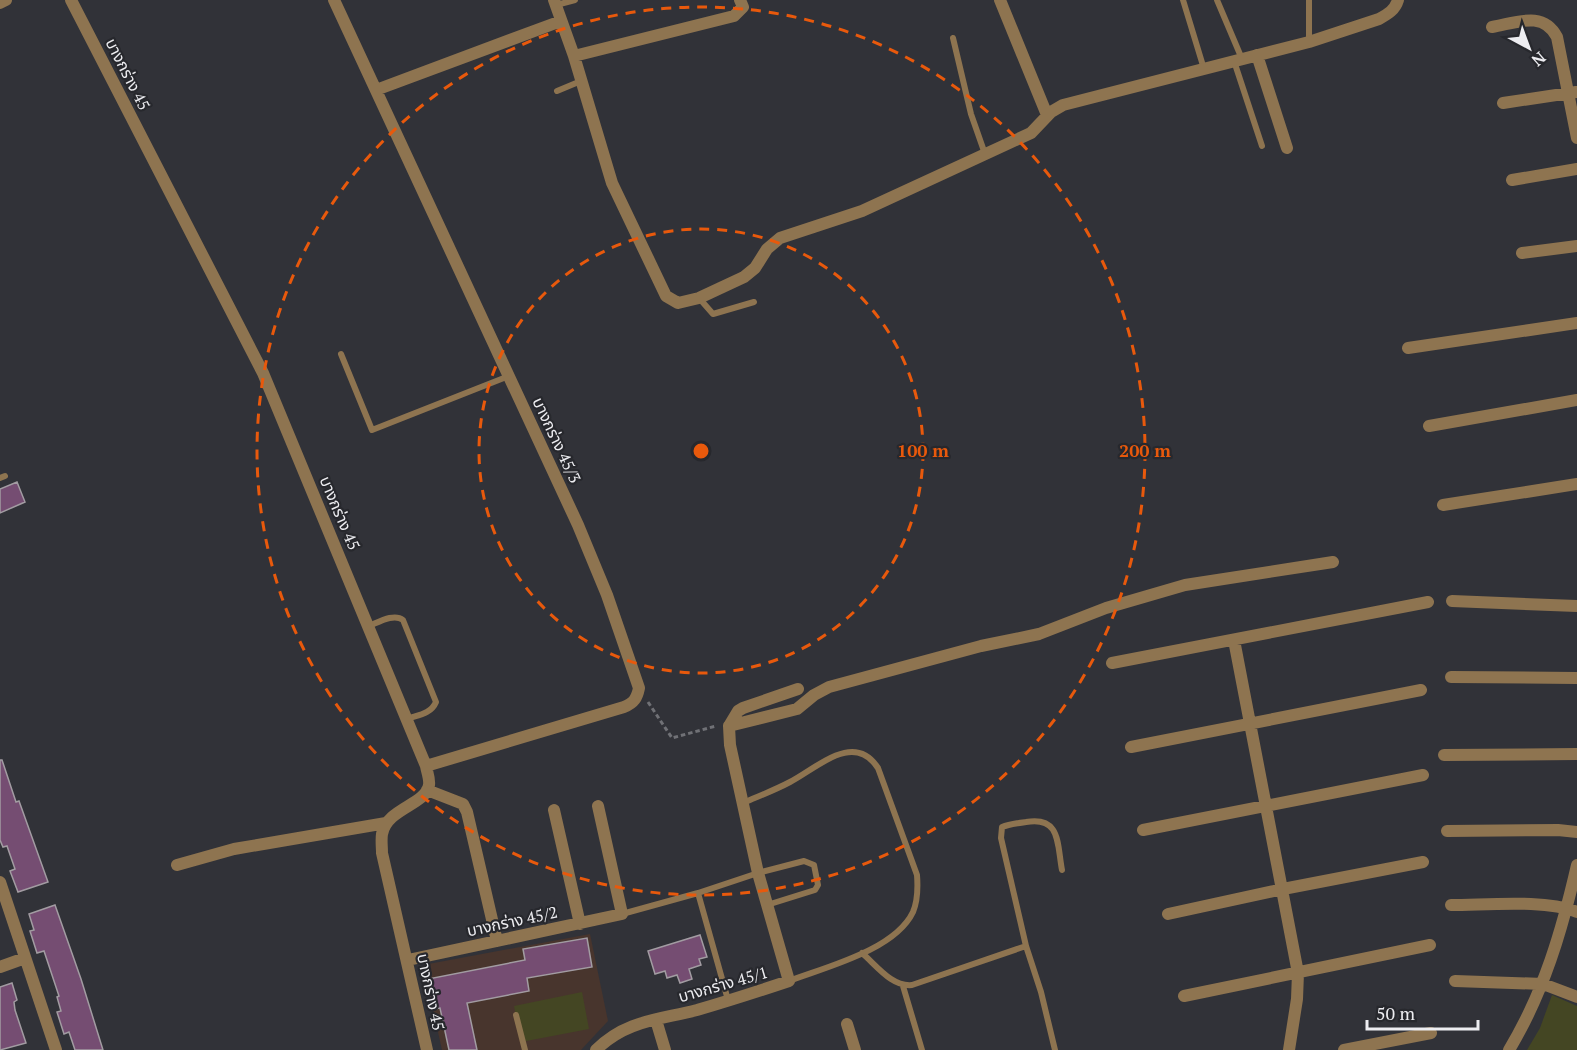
<svg xmlns="http://www.w3.org/2000/svg" width="1577" height="1050" font-family="'PT Serif','Noto Sans Thai',serif">
  <style>
    .education { fill: #48352d }
    .green { fill: #444623 }
    .building { fill: #754d72; stroke: #a29ca2; stroke-width: 1.5 }
    .lines { fill: none; stroke-linecap: round; stroke-linejoin: round }
    .path { stroke: #707176; stroke-width: 3; stroke-dasharray: 4.5 3; stroke-linecap: butt }
    .service { stroke: #8e7450; stroke-width: 6 }
    .minor { stroke: #8e7450; stroke-width: 12 }
    .ring { fill: none; stroke: #e8590c; stroke-width: 3; stroke-dasharray: 10 8 }
    .labels { text-anchor: middle; dominant-baseline: central; stroke-width: 4.5; stroke-linejoin: round; paint-order: stroke }
    .street-label { font-size: 16px; fill: #ededf1; stroke: #27282d }
    .centre { fill: #e8590c; stroke: #27282d; stroke-width: 3 }
    .ring-label { font-size: 18px; text-anchor: middle; font-weight: bold; fill: #e8590c; stroke: #27282d; stroke-width: 4.5; stroke-linejoin: round; paint-order: stroke }
  </style>
  <rect width="100%" height="100%" fill="#313238"/>
  <!-- education -->
  <path class="education" d="M590 934 608 1021 581 1050H442L423 965Z"/>
  <!-- green -->
  <path class="green" d="M582 992 589 1029 521 1042 514 1006Z
    M1552 995 1577 1006V1050H1527L1540 1028Z"/>
  <!-- building -->
  <path class="building" d="M17 482 25 502 0 513V489Z
    M0 760H2L16 802 19 801 48 882 18 892 10 871 15 869 7 846 3 847 0 840Z
    M55 905 81 979 103 1050H75L69 1032 64 1034 57 1012 61 1011 57 997 59 996 44 951 37 953 30 931 34 930 29 914Z
    M700 935 707 957 699 959 701 965 689 969 692 979 680 983 677 975 667 978 665 971 655 974 648 951Z
    M587 938 592 967 527 978 529 991 467 1003 477 1050H449L440 1008 434 1009 428 979 525 960 523 949Z
    M12 983 17 1000 14 1002 15 1010 26 1043 0 1050V987Z"/>
  <g class="lines">
    <!-- path -->
    <path class="path" d="M648 702 672 738 716 726"/>
    <!-- service -->
    <path class="service" d="M1183 0 1204 69
      M1217 0 1242 59
      M556 5 575 0
      M953 38 971 114 985 154
      M1309 41V0
      M1234 61 1262 146
      M557 91 581 81
      M699 298 713 314 754 302
      M341 354 372 430 509 376
      M0 478 5 476
      M369 626C379 622 394 613 403 620L436 702C431 714 418 715 407 719
      M743 803C759 796 775 790 790 782 817 768 854 731 878 768L917 875C918 888 918 900 913 912 895 950 826 967 789 981
      M698 893 728 1000
      M622 914 698 893 758 873 804 861 814 865 818 885 815 890 767 905
      M1026 946 1001 838 1002 827C1009 824 1018 823 1026 822 1061 816 1057 844 1062 870
      M862 953C877 966 892 987 912 985L1026 946 1041 992 1055 1050
      M903 986 922 1050
      M516 1015 525 1050"/>
    <!-- minor -->
    <path class="minor" d="M71 0 263 373 426 766C427 772 430 779 429 785 426 805 387 808 382 834 381 840 382 847 382 853L427 1050
      M334 0 578 525 607 595 639 688C637 698 634 703 624 707L426 766
      M554 0 574 56 612 183 666 296 678 303 699 298 744 277 755 268 767 249 780 238 862 211 1031 133 1051 112 1063 105 1309 42 1379 19C1388 14 1395 10 1398 0
      M1000 0 1047 115
      M0 3 6 0
      M1492 27C1516 23 1543 10 1557 37L1577 138
      M1257 55 1287 148
      M574 56 734 16 743 7 740 0
      M376 90 561 21
      M1503 103 1576 92
      M1512 180 1577 169
      M1522 253 1577 246
      M1408 348 1577 323
      M1429 426 1577 400
      M1443 505 1577 484
      M1452 601 1577 606
      M1234 640 1298 973 1297 999 1289 1050
      M1112 663 1428 602
      M1451 677 1577 678
      M729 726 738 711 743 708 798 689
      M1131 747 1421 690
      M1444 755 1577 754
      M427 790 463 804 467 812 497 941
      M554 810 580 924
      M1143 830 1423 775
      M1447 831 1558 830 1577 832
      M177 865 234 849 386 823
      M0 882 56 1050
      M1451 905C1486 905 1546 899 1577 912
      M1168 914 1283 889 1423 862
      M408 960 622 914 598 806
      M0 967 25 958
      M1455 981 1543 984 1577 997
      M1184 996 1430 945
      M656 1020 665 1050
      M847 1024 855 1050
      M596 1050C626 1020 659 1020 697 1010 728 1001 759 991 789 981L758 873 730 745 729 726 797 709 814 695 829 687 981 646 1039 634 1106 608 1185 585 1333 562
      M1344 1050 1431 1033
      M1509 1050C1544 992 1562 930 1577 865"/>
  </g>
  <!-- distance rings -->
  <g class="ring">
    <circle cx="701" cy="451" r="222"/>
    <circle cx="701" cy="451" r="444"/>
  </g>
  <g class="labels">
    <!-- street labels -->
    <g class="street-label">
      <text transform="translate(128 74) rotate(63)">บางกร่าง 45</text>
      <text transform="translate(557 440) rotate(65)">บางกร่าง 45/3</text>
      <text transform="translate(340 513) rotate(67)">บางกร่าง 45</text>
      <text transform="translate(512 921) rotate(-12)">บางกร่าง 45/2</text>
      <text transform="translate(723 984) rotate(-16)">บางกร่าง 45/1</text>
      <text transform="translate(431 992) rotate(78)">บางกร่าง 45</text>
    </g>
  </g>
  <circle cx="701" cy="451" r="9" class="centre"/>
  <g class="ring-label">
    <text x="923" y="457">100 m</text>
    <text x="1145" y="457">200 m</text>
  </g>
  <!-- north arrow -->
  <g transform="translate(1529 48) rotate(139)" stroke="#27282d" stroke-width="4.5" paint-order="stroke">
  <path d="M0-4.5L10 22L0 15L-10 22Z" fill="#ededf1"/>
  <text y="-9" font-size="16" font-weight="bold" text-anchor="middle" fill="#ededf1">N</text>
  </g>
  <!-- scale -->
  <path d="M1367 1020v9h111v-9" fill="none" stroke="#ededf1" stroke-width="3"/>
  <text x="1376" y="1020" font-size="18" fill="#ededf1" stroke="#27282d" stroke-width="4.5" paint-order="stroke">50 m</text>
</svg>
